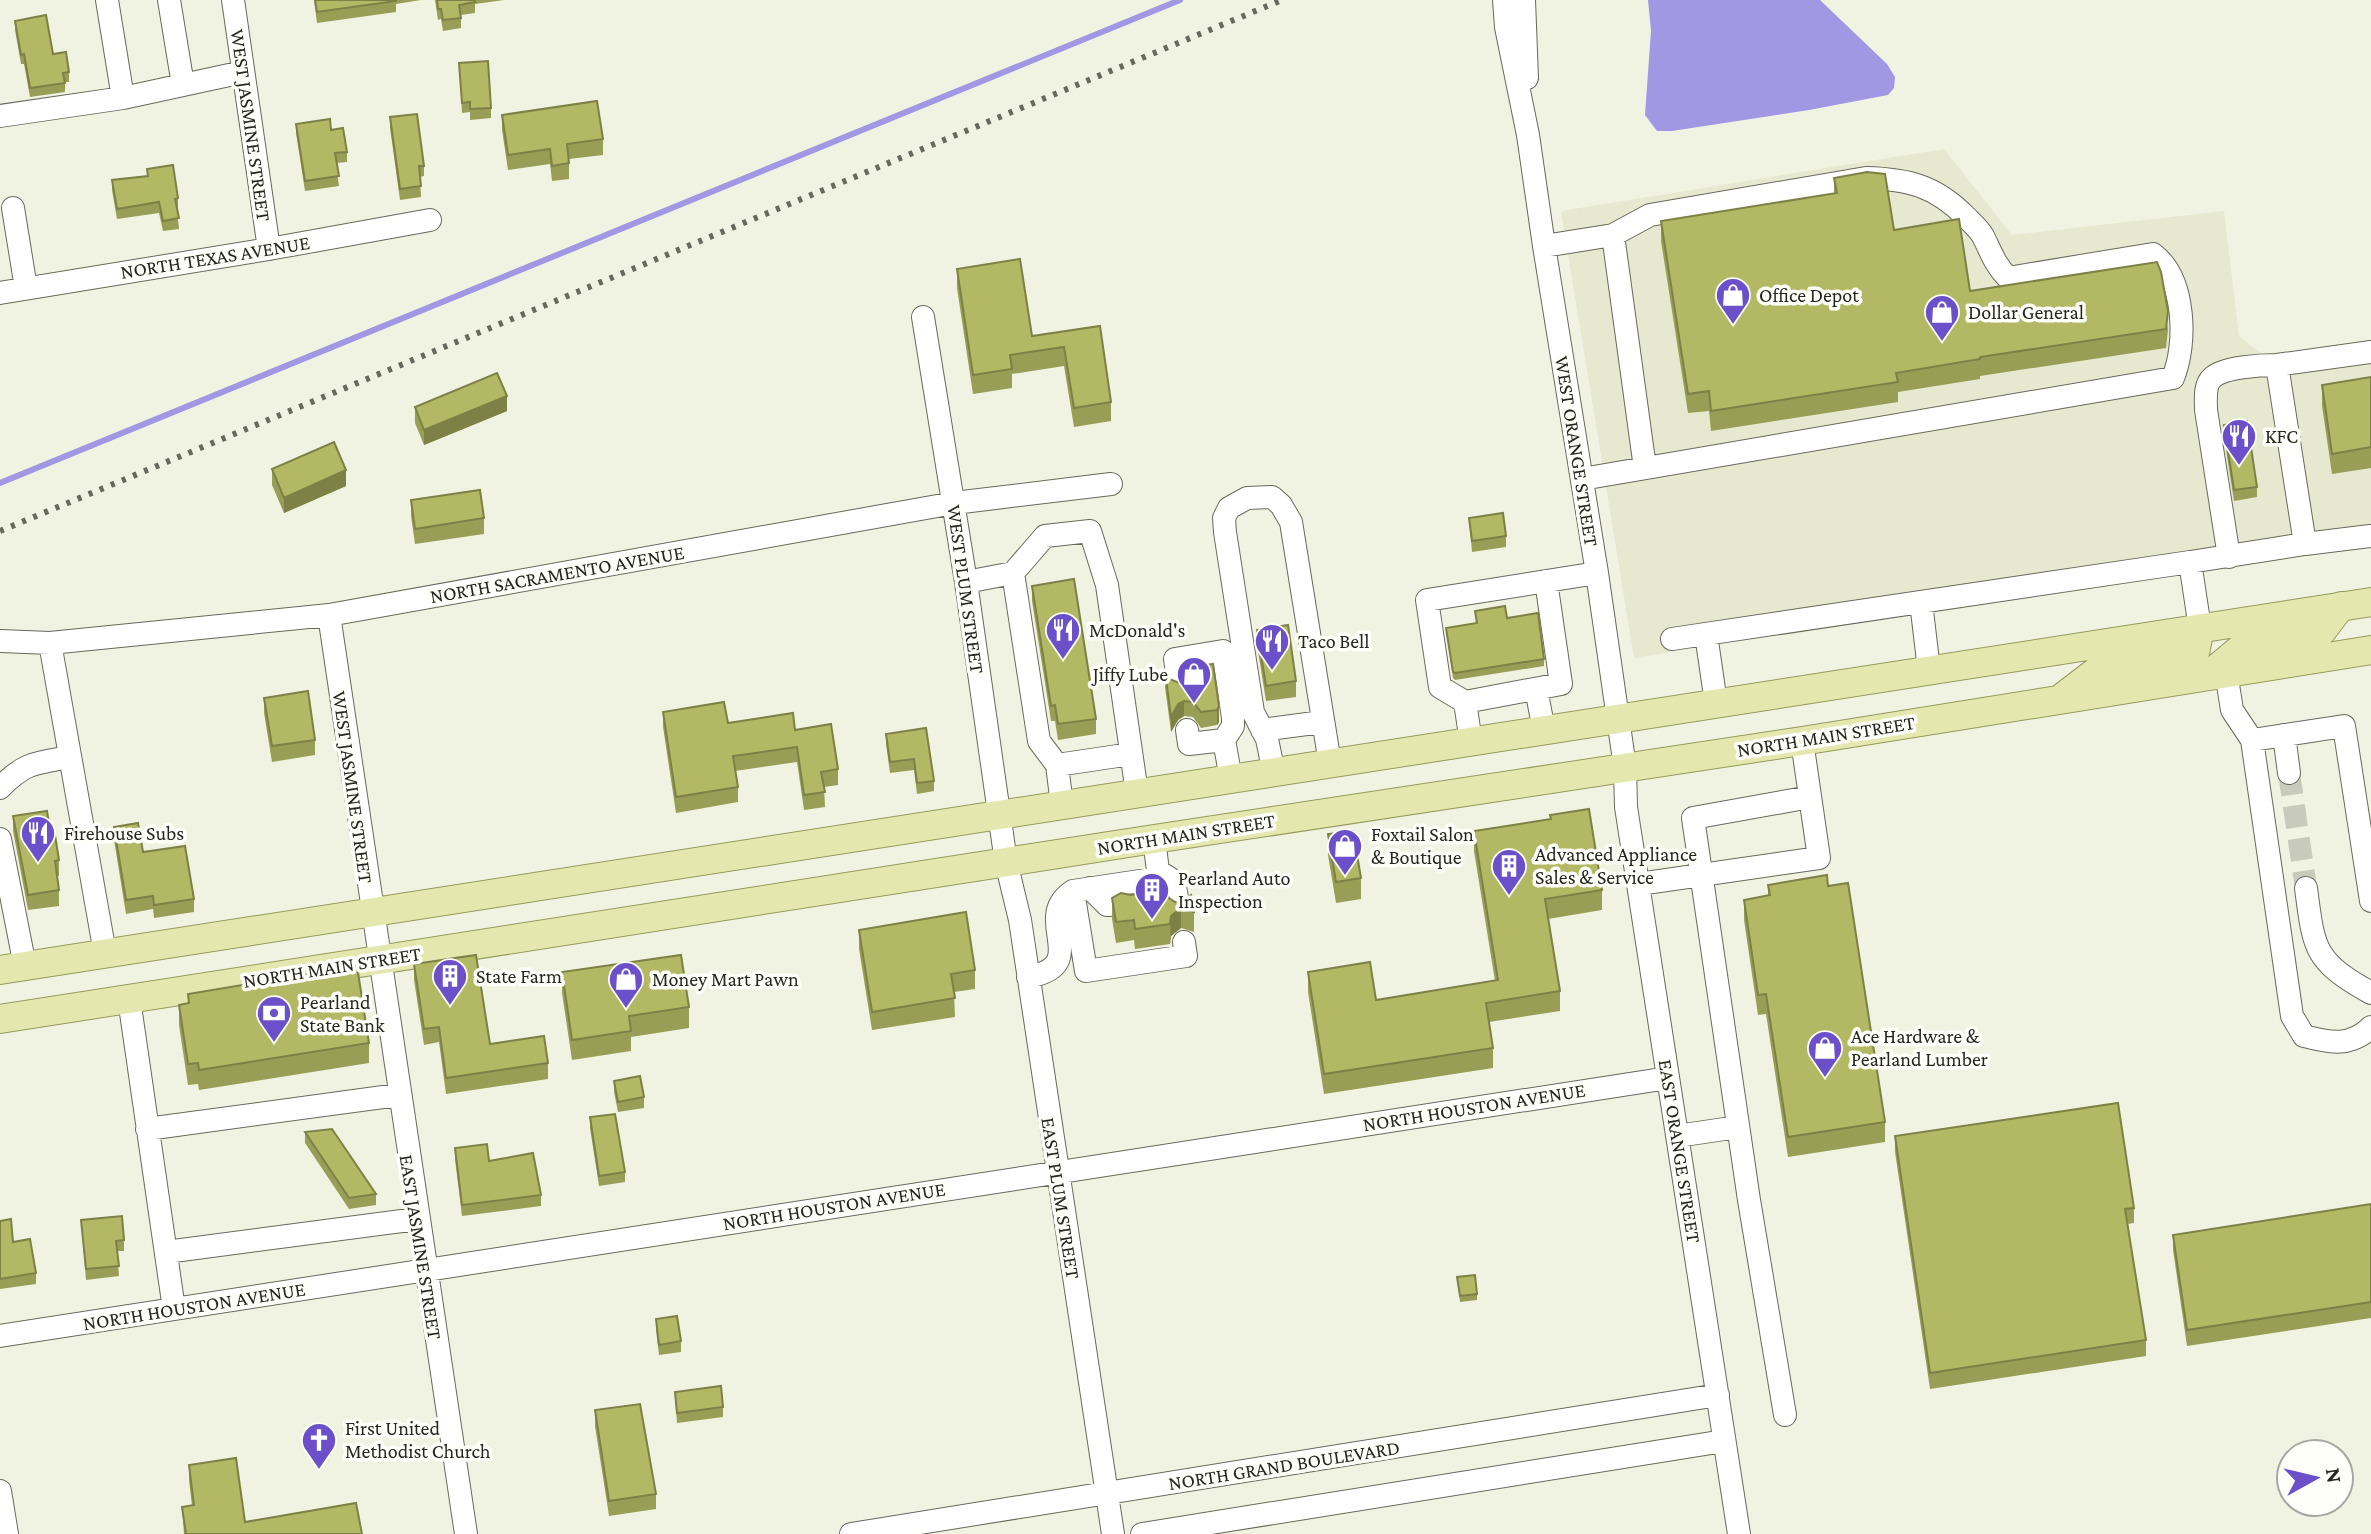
<svg xmlns="http://www.w3.org/2000/svg" width="2371" height="1534" font-family="'Crimson Pro',serif">
  <style>
    .built { fill: #e6e8d0 }
    .water { fill: #a197e2 }
    .lines { fill: none; stroke-linecap: round; stroke-linejoin: round }
    .stream { stroke: #a197e2; stroke-width: 6 }
    .minor-tunnel { stroke: #c8cabb; stroke-width: 22; stroke-dasharray: 22 11; stroke-linecap: butt }
    .minor-casing { stroke: #68695b; stroke-width: 24 }
    .major-casing { stroke: #959a5a; stroke-width: 30 }
    .minor { stroke: #fff; stroke-width: 22 }
    .major { stroke: #e4e8af; stroke-width: 28 }
    .rail { stroke: #67685e; stroke-width: 6; stroke-dasharray: 4 8; stroke-linecap: butt }
    .wall { fill: #999e56 }
    .shaded-wall { fill: #7d8146 }
    .building { fill: #b2b864; stroke: #7d8146; stroke-width: 2 }
    .labels { text-anchor: middle; dominant-baseline: central; stroke-width: 7; stroke-linejoin: round; paint-order: stroke }
    .street-label { font-size: 20px; fill: #252620; stroke: #fefff8 }
    .poi-label { font-size: 20px; fill: #252620; stroke: #fefff8; text-anchor: start }
  </style>
  <rect width="100%" height="100%" fill="#f1f3e2"/>
  <!-- built -->
  <path class="built" d="M1944 149 2012 235 2224 211 2239 336 2268 359 2371 343V538L1634 658 1561 211Z"/>
  <!-- water -->
  <path class="water" d="M1648 0H1820L1887 64 1895 77 1894 88 1888 95 1809 110 1672 131H1657L1645 115 1651 31Z"/>
  <g class="lines">
    <!-- stream -->
    <path class="stream" d="M0 483 1180 0"/>
    <!-- minor-tunnel -->
    <path class="minor-tunnel" d="M2289 773 2306 888"/>
    <!-- minor casing -->
    <g class="minor-casing">
      <path id="minor" d="M107 0 123 98
        M169 0 183 85
        M233 0 269 249
        M1504 0 1506 27 1528 135 1544 246 1597 573 1625 767 1626 807 1739 1534
        M1524 0 1527 78
        M0 116 123 98 243 72
        M13 208 26 288
        M1613 235 1645 468
        M1544 246 1613 235 1650 215 1866 178C1908 179 1936 186 1966 217 1972 223 1979 229 1983 236 1991 252 1995 265 2008 278L2153 254C2186 279 2187 344 2173 378L1582 479
        M0 293 269 249 430 220
        M923 317 966 582 1006 862 1020 920 1113 1534
        M2370 536 2305 544 2277 365 2371 352
        M2229 557 2206 410C2206 401 2204 385 2212 378 2223 367 2261 365 2277 365
        M2190 562 2305 544
        M966 582 1013 573
        M1921 602 1929 670
        M329 615 466 1534
        M1706 634 1716 703
        M1672 639 2190 562 2200 628
        M0 641 50 643 329 615 954 503 1111 484
        M50 643 105 953
        M2226 672 2232 710 2252 740 2292 1016 2304 1036C2330 1043 2351 1047 2371 1027
        M1179 685 1175 659 1223 651 1233 718V726L1224 740 1231 779
        M1536 689 1544 730
        M1465 702 1561 684 1546 581
        M1187 730 1189 744 1224 740
        M1262 730 1322 722
        M2284 735 2289 773
        M2252 740 2344 726 2371 901
        M1471 742 1465 702 1440 687 1427 600 1597 573
        M1057 765 1131 754
        M1274 773 1267 739 1253 712 1225 532 1224 518 1229 508 1247 498 1272 497 1281 505 1291 522 1330 763
        M0 788C25 762 36 763 70 757
        M1062 805 1057 765 1039 741 1013 573 1045 536 1090 531 1107 585 1137 793
        M0 839 25 966
        M1158 871 1174 881 1179 909
        M1639 884 1819 858 1802 741
        M1090 888 1107 905H1110
        M2306 888C2314 950 2314 961 2371 993
        M1073 891 1086 971 1186 956 1184 942
        M1028 977C1094 965 1030 919 1073 891L1153 879 1158 871 1154 839
        M129 999 174 1309
        M147 1129 398 1095
        M1677 1136 1738 1127
        M166 1252 417 1219
        M0 1336 1668 1078
        M1785 1415 1749 1200 1693 818 1810 797
        M0 1491 7 1534
        M851 1534 1718 1395
        M1142 1534 1724 1441"/>
    </g>
    <!-- major casing -->
    <g class="major-casing">
      <path id="major" d="M2210 674 2246 644 2322 631 2341 606
        M2064 696 2098 670 2195 653 2200 628
        M0 970 2371 602
        M0 1019 1154 839 1802 741 2371 650"/>
    </g>
    <!-- minor -->
    <use href="#minor" class="minor"/>
    <!-- major -->
    <use href="#major" class="major"/>
    <!-- rail -->
    <path class="rail" d="M0 531 1282 0"/>
  </g>
  <!-- wall -->
  <path class="wall" d="M314 0H421L396 4V12L317 23Z
    M435 0H504L475 4V13L461 15V28L443 31 441 19 438 20Z
    M15 21 53 54 69 72V82H65V92L30 97 24 64H21L15 30Z
    M459 63 491 108V118L470 120V112L462 113Z
    M502 115 603 139V155L569 159V179L552 181 550 164 508 170 502 130Z
    M390 117 424 166V176L420 177 421 197 400 200 390 128Z
    M296 124 331 130 347 152V162L336 163 339 186 305 191 296 133Z
    M1834 178 1894 230 1970 291 2157 262 2168 330 2166 348 1980 376V379L1898 392V402L1711 431 1709 411 1688 413 1661 241V221L1834 194Z
    M112 180 178 198V209H177L179 229 163 231 159 213 117 219 112 190Z
    M957 269 1032 336 1100 326 1111 402V421L1074 427 1064 366 1012 374V388L973 394 957 288Z
    M2371 377V468L2332 474 2322 406V385Z
    M415 407 507 411 424 445 415 423Z
    M2224 425 2257 487V497L2234 501 2224 436Z
    M272 469 346 486 284 513 272 485Z
    M411 500 484 518V534L415 544 411 516Z
    M1469 518 1506 536V547L1472 552Z
    M1032 586 1096 719V734L1058 740 1055 721H1051L1032 601Z
    M1475 611 1507 618 1544 659V666L1455 680 1453 678 1446 628 1476 623Z
    M1257 630 1296 681V697L1266 701 1257 645Z
    M1213 664 1219 722 1217 725 1201 728 1193 717 1184 716 1178 720 1171 732 1165 687V671L1169 679 1180 683 1188 680Z
    M264 698 315 740V755L272 762 264 713Z
    M663 712 728 723 795 730 838 769V785L824 787 825 807 804 810 797 762 735 771 738 787V802L676 813 663 727Z
    M926 728 934 781V791L917 794 914 770 890 773 886 744V734Z
    M13 816 51 836 59 860V876H57L59 890V906L28 910 13 831Z
    M114 827 194 899V912L154 918 153 909 126 914 114 840Z
    M1474 831 1602 890V910L1548 919 1560 991V1011L1489 1022 1493 1048V1068L1324 1094 1308 992V972L1376 1000 1495 981 1474 851Z
    M1328 834 1361 878V899L1336 903 1328 855Z
    M1768 885 1828 886 1885 1122V1142L1788 1157 1766 1014 1758 1015 1744 920V900L1768 895Z
    M1158 892 1194 912V932L1181 928 1171 936 1170 944 1135 949 1134 940 1116 943 1112 919V898Z
    M859 930 975 970V989L954 992 955 1017 872 1030 859 949Z
    M414 964 490 1044 548 1063V1079L446 1094 439 1042 424 1045 414 980Z
    M562 972 689 1007V1028L631 1037V1051L572 1060 562 993Z
    M188 994 369 1043V1063L199 1090 198 1084 188 1085 179 1025V1005L188 1003Z
    M614 1081 644 1097V1108L618 1112 614 1092Z
    M590 1117 625 1172V1182L599 1186 590 1128Z
    M305 1132 376 1194V1205L349 1209 305 1143Z
    M1895 1136 2134 1208V1223L2127 1224 2146 1340V1356L1930 1389 1895 1152Z
    M455 1148 489 1161 541 1195V1206L462 1216 455 1159Z
    M2371 1204V1318L2187 1346 2173 1250V1235Z
    M81 1220 124 1240V1251H117L119 1276 86 1280Z
    M0 1221 36 1273V1284L0 1289Z
    M1457 1277 1477 1294V1300L1460 1302Z
    M656 1319 681 1341V1352L659 1355 656 1330Z
    M675 1392 723 1407V1417L677 1423Z
    M595 1410 656 1494V1509L609 1516 595 1426Z
    M189 1465 245 1522 362 1534H184L182 1507 192 1506 189 1480Z"/>
  <!-- shaded-wall -->
  <path class="shaded-wall" d="M507 396V411L424 445V430Z
    M346 470V486L284 513V498Z
    M1184 701V716L1178 720 1171 732V717L1178 704Z
    M1219 706V722L1217 725V710Z
    M1181 908V928L1171 936 1170 944 1171 916Z"/>
  <!-- building -->
  <path class="building" d="M315 0H396V1L317 12Z
    M437 0H474L475 2 459 5 461 18 443 20 441 9H438Z
    M46 15 53 54 66 52 69 72 63 73 65 83 30 88 24 54 21 55 15 21Z
    M488 61 491 108 470 109V102L462 103 459 63Z
    M597 101 603 139 567 144 569 163 552 166 550 149 508 155 502 115Z
    M417 114 424 166H419L421 186 400 189 390 117Z
    M330 119 331 130 343 128 347 152 335 153 339 176 305 181 296 124Z
    M173 165 178 198 175 199 179 218 163 221 159 202 117 209 112 180 148 176 147 169Z
    M1867 172 1885 174 1894 230 1959 219 1970 291 2157 262 2161 272 2168 311 2166 329 1980 357V359L1896 373 1898 382 1711 411 1709 391 1688 394 1661 221 1837 193 1834 178Z
    M1020 259 1032 336 1100 326 1111 402 1074 408 1064 347 1010 355 1012 369 973 375 957 269Z
    M497 373 507 396 424 430 415 407Z
    M2371 377V447L2332 454 2322 385Z
    M2247 421 2257 487 2234 490 2224 425Z
    M334 442 346 470 284 498 272 469Z
    M480 490 484 518 415 529 411 500Z
    M1503 513 1506 536 1472 541 1469 518Z
    M1074 579 1096 719 1058 724 1055 705 1051 706 1032 586Z
    M1505 606 1507 618 1538 613 1544 659 1455 673 1453 672 1446 628 1477 623 1475 611Z
    M1288 625 1296 681 1266 686 1257 630Z
    M1213 664 1219 706 1217 710 1201 712 1193 702 1184 701 1178 704 1171 717 1165 671 1169 679 1180 683 1188 680 1193 667Z
    M308 691 315 740 272 746 264 698Z
    M724 702 728 723 793 713 795 730 831 724 838 769 821 772 825 792 804 795 797 747 733 756 738 787 676 797 663 712Z
    M926 728 934 781 917 783 914 759 890 762 886 734Z
    M1589 809 1602 890 1545 899 1560 991 1486 1003 1493 1048 1324 1074 1308 972 1370 962 1376 1000 1498 980 1474 831 1551 819 1550 815Z
    M47 811 51 836 55 835 59 860 55 861 59 890 28 895 13 816Z
    M138 823 143 852 185 846 194 899 154 905 153 896 126 900 114 827Z
    M1353 831 1361 878 1336 882 1328 834Z
    M1827 875 1828 886 1848 883 1885 1122 1788 1137 1766 994 1758 995 1744 900 1770 895 1768 885Z
    M1157 886 1158 892 1165 890 1169 898 1175 902H1182L1191 895 1194 912 1181 908 1171 916 1170 924 1135 929 1134 920 1116 922 1112 898 1121 893 1131 895 1142 893Z
    M966 912 975 970 951 974 955 998 872 1012 859 930Z
    M476 955 490 1044 544 1036 548 1063 446 1078 439 1027 424 1029 414 964Z
    M681 955 689 1007 629 1016 631 1031 572 1040 562 972Z
    M357 966 369 1043 199 1070 198 1063 188 1064 179 1005 189 1003 188 994Z
    M640 1076 644 1097 618 1102 614 1081Z
    M2118 1103 2134 1208 2125 1209 2146 1340 1930 1373 1895 1136Z
    M615 1114 625 1172 599 1176 590 1117Z
    M332 1129 376 1194 349 1198 305 1132Z
    M487 1144 489 1161 533 1153 541 1195 462 1205 455 1148Z
    M2371 1204V1302L2187 1330 2173 1235Z
    M122 1216 124 1240 116 1241 119 1266 86 1269 81 1220Z
    M11 1219 13 1242 30 1239 36 1273 0 1279V1221Z
    M1475 1275 1477 1294 1460 1296 1457 1277Z
    M677 1316 681 1341 659 1345 656 1319Z
    M721 1386 723 1407 677 1413 675 1392Z
    M640 1404 656 1494 609 1501 595 1410Z
    M236 1458 245 1522 356 1503 362 1534H186L182 1507 194 1505 189 1465Z"/>
  <!-- icons -->
  <defs>
    <g id="shop-pin" transform="scale(1.8)"><path d="M0 17L-7.5 6A9.5 9.5 0 1 1 7.5 6Z" fill="#6b50c9" stroke="#fefff8"/><path d="M-5-2.5h2.3a2.7 3.5 0 0 1 5.4 0H5L5.5 6h-11ZM-1.5-2.5h3a1.5 2.3 0 0 0-3 0Z" fill="#fff"/></g>
    <g id="restaurant-pin" transform="scale(1.8)"><path d="M0 17L-7.5 6A9.5 9.5 0 1 1 7.5 6Z" fill="#6b50c9" stroke="#fefff8"/><path d="M-5-6h1v4h1v-4h1v4h1v-4h1v5L-1.5 .5V6h-2V.5L-5-1ZM5-6V6H3V1.5H1.5Q1.5-4 5-6Z" fill="#fff"/></g>
    <g id="building-pin" transform="scale(1.8)"><path d="M0 17L-7.5 6A9.5 9.5 0 1 1 7.5 6Z" fill="#6b50c9" stroke="#fefff8"/><path d="M-4-6H4V6H1V3H-1V6H-4ZM-2.5-4.3h1.7v1.8h-1.7ZM.8-4.3h1.7v1.8H.8ZM-2.5-1h1.7V.8h-1.7ZM.8-1h1.7V.8H.8Z" fill="#fff"/></g>
    <g id="bank-pin" transform="scale(1.8)"><path d="M0 17L-7.5 6A9.5 9.5 0 1 1 7.5 6Z" fill="#6b50c9" stroke="#fefff8"/><path d="M-6-4H6V4H-6ZM0-2.3a2.3 2.3 0 1 0 0 4.6a2.3 2.3 0 1 0 0-4.6Z" fill="#fff"/></g>
    <g id="church-pin" transform="scale(1.8)"><path d="M0 17L-7.5 6A9.5 9.5 0 1 1 7.5 6Z" fill="#6b50c9" stroke="#fefff8"/><path d="M-1.2-6h2.4v3.5h3.3v2.4h-3.3V6h-2.4V-.1h-3.3v-2.4h3.3Z" fill="#fff"/></g>
  </defs>
  <g fill-rule="evenodd">
    <use href="#shop-pin" x="1733" y="295"/>
    <use href="#shop-pin" x="1942" y="312"/>
    <use href="#restaurant-pin" x="2239" y="436"/>
    <use href="#restaurant-pin" x="1063" y="630"/>
    <use href="#restaurant-pin" x="1272" y="641"/>
    <use href="#shop-pin" x="1194" y="674"/>
    <use href="#restaurant-pin" x="38" y="833"/>
    <use href="#shop-pin" x="1345" y="846"/>
    <use href="#building-pin" x="1509" y="866"/>
    <use href="#building-pin" x="1152" y="890"/>
    <use href="#building-pin" x="450" y="976"/>
    <use href="#shop-pin" x="626" y="979"/>
    <use href="#bank-pin" x="274" y="1013"/>
    <use href="#shop-pin" x="1825" y="1048"/>
    <use href="#church-pin" x="319" y="1440"/>
  </g>
  <g class="labels">
    <!-- street labels -->
    <g class="street-label">
      <text transform="translate(251 125) rotate(82)">WEST JASMINE STREET</text>
      <text transform="translate(215 257) rotate(-9)">NORTH TEXAS AVENUE</text>
      <text transform="translate(1577 451) rotate(81)">WEST ORANGE STREET</text>
      <text transform="translate(557 574) rotate(-10)">NORTH SACRAMENTO AVENUE</text>
      <text transform="translate(966 589) rotate(82)">WEST PLUM STREET</text>
      <text transform="translate(1826 736) rotate(-9)">NORTH MAIN STREET</text>
      <text transform="translate(353 787) rotate(82)">WEST JASMINE STREET</text>
      <text transform="translate(1186 834) rotate(-9)">NORTH MAIN STREET</text>
      <text transform="translate(332 967) rotate(-9)">NORTH MAIN STREET</text>
      <text transform="translate(1474 1107) rotate(-9)">NORTH HOUSTON AVENUE</text>
      <text transform="translate(1680 1151) rotate(81)">EAST ORANGE STREET</text>
      <text transform="translate(1061 1198) rotate(81)">EAST PLUM STREET</text>
      <text transform="translate(834 1206) rotate(-9)">NORTH HOUSTON AVENUE</text>
      <text transform="translate(421 1247) rotate(81)">EAST JASMINE STREET</text>
      <text transform="translate(194 1306) rotate(-9)">NORTH HOUSTON AVENUE</text>
      <text transform="translate(1284 1465) rotate(-9)">NORTH GRAND BOULEVARD</text>
    </g>
    <!-- poi labels -->
    <g class="poi-label">
      <text x="1759" y="295">Office Depot</text>
      <text x="1968" y="312">Dollar General</text>
      <text x="2265" y="436">KFC</text>
      <text x="1089" y="630">McDonald's</text>
      <text x="1298" y="641">Taco Bell</text>
      <text x="1168" y="674" text-anchor="end">Jiffy Lube</text>
      <text x="64" y="833">Firehouse Subs</text>
      <text x="1371" y="834">Foxtail Salon<tspan x="1371" dy="23">&amp; Boutique</tspan></text>
      <text x="1535" y="854">Advanced Appliance<tspan x="1535" dy="23">Sales &amp; Service</tspan></text>
      <text x="1178" y="878">Pearland Auto<tspan x="1178" dy="23">Inspection</tspan></text>
      <text x="476" y="976">State Farm</text>
      <text x="652" y="979">Money Mart Pawn</text>
      <text x="300" y="1002">Pearland<tspan x="300" dy="23">State Bank</tspan></text>
      <text x="1851" y="1036">Ace Hardware &amp;<tspan x="1851" dy="23">Pearland Lumber</tspan></text>
      <text x="345" y="1428">First United<tspan x="345" dy="23">Methodist Church</tspan></text>
    </g>
  </g>
  <!-- north arrow -->
  <g transform="translate(2315 1478) rotate(82)"><circle r="38" fill="#fefff8" stroke="#a7a8a2" stroke-width="2"/>
  <path d="M0-6L14 30L0 20L-14 30Z" fill="#6b50c9"/>
  <text y="-12" font-size="22" font-weight="bold" text-anchor="middle" fill="#252620">N</text>
  </g>
</svg>
